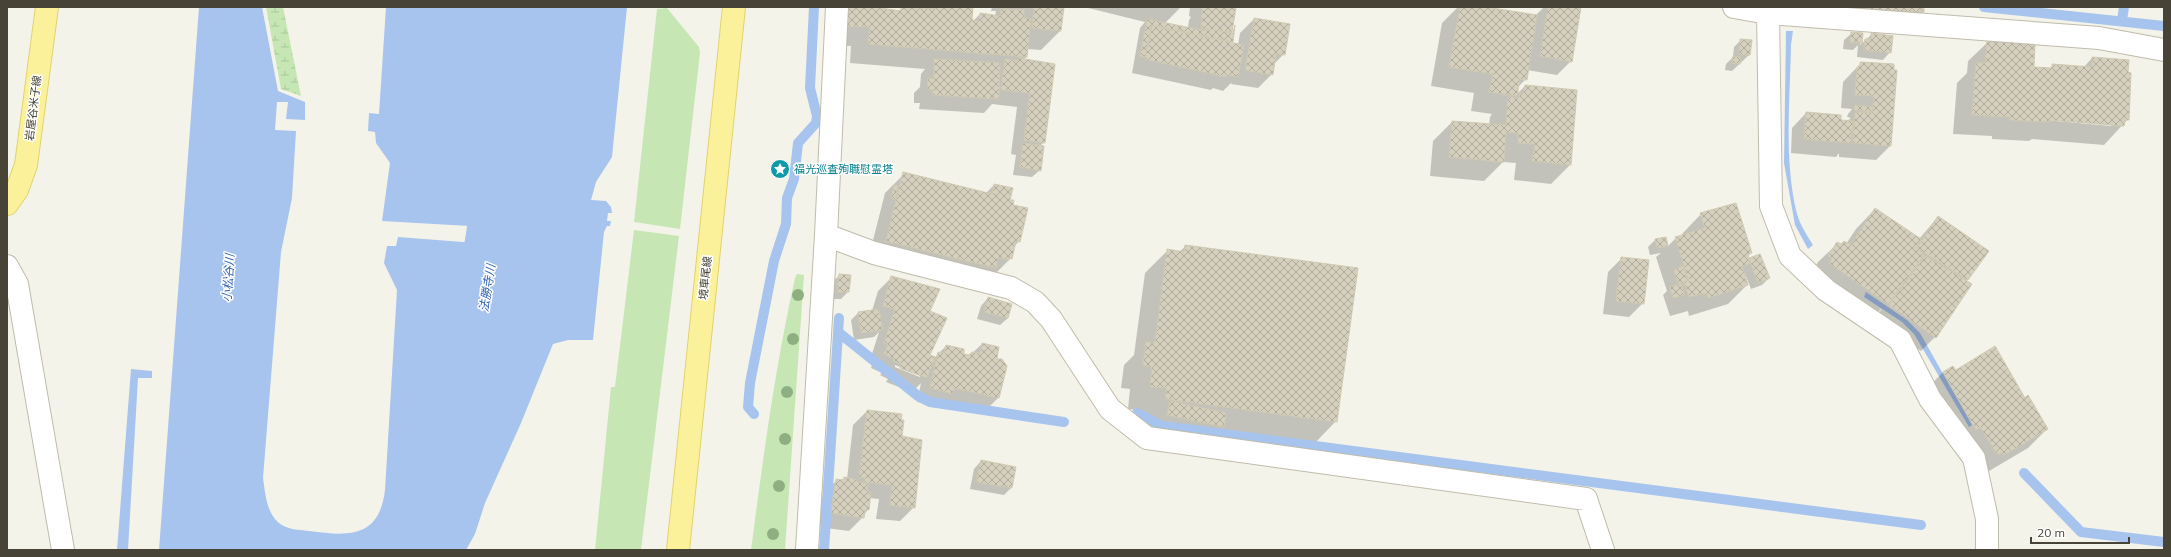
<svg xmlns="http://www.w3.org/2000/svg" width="2171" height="557" font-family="Mulish,'Noto Sans JP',sans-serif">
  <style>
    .grass { fill: #c6e7b3 }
    .wetland { fill: url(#wetland-marsh) }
    .water { fill: #a7c4ee }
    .shadow { fill: #0003; fill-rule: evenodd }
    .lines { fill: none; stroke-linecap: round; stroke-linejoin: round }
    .stream { stroke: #a7c4ee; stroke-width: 10 }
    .river { stroke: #a7c4ee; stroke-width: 59 }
    .building { fill: url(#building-cross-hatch); stroke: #d0cab2 }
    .minor-casing { stroke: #bfbcab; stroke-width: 24 }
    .major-casing { stroke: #e0d36a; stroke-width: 24 }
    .minor { stroke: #fff; stroke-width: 22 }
    .major { stroke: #fbf19b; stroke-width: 22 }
    .tree { fill: #8eaf81 }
    .labels { text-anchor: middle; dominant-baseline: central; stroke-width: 3; stroke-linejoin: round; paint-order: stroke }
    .street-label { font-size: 11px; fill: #474437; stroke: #fff }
    .culture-label { font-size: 11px; fill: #0d838f; stroke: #fff; text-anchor: start }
    .water-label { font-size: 12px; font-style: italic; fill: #3364b0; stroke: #fff }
  </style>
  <defs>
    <pattern id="wetland-marsh" width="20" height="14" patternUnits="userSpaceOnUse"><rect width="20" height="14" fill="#c6e7b3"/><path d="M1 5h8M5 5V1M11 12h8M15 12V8" fill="none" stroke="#abc79b"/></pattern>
    <pattern id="building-cross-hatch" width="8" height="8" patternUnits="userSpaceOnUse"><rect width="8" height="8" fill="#d5d0be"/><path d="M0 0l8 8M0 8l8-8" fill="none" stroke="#afaa9b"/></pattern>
  </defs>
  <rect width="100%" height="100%" fill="#f4f3e9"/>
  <!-- grass -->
  <path class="grass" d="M667 8 699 47 700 53 680 229 634 222 657 9Z
    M634 230 679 236 641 550H595L611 387H615Z
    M797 274 804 275 785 550H751C763 458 775 368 795 278Z"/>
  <!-- wetland -->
  <path class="wetland" d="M266 7H283L301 96 281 89Z"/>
  <!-- water -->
  <path class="water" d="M199 7H262L278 91 305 102V120L286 119 288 102H277L275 130 296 131 292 198 281 252 263 478C265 491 266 508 275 519 282 529 298 530 309 531 348 536 379 539 385 490L397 290 384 263 387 246H396L398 237 502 245 504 228 382 221 390 163 376 143 375 132 368 131 369 113 379 114 386 7H627L612 157 596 182 591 200 606 201 611 207 612 213H608L607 221H611L610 226H607L604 232 593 340H568L553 344 521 423 485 503 475 534 466 550H159Z
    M1786 31H1793L1791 45C1790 99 1784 157 1796 210 1799 223 1806 234 1813 245L1808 249 1795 225 1784 163Z
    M1866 292 1907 320 1920 333 1972 425 1969 427 1914 334 1902 322 1864 297Z
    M131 369 152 371V378H138L128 550H117Z"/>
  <!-- shadow -->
  <path class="shadow" d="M831 7H873L898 12 902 8 919 9V7H972L971 21H973L980 14 995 16 996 11H991L992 7H1063L1060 31 1041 50 1027 49 1026 57 1023 60 1044 142 1040 146V170L1032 177 1013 175 1016 155 1011 154 1017 107 992 104 984 113 919 109 920 103H914V93L920 87 921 74 925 69 850 63 851 46 828 45Z
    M1084 7H1181L1164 24 1188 28 1189 20 1191 17 1189 16 1190 7H1235L1231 32 1229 34 1232 41 1230 43 1238 45 1240 33 1254 19 1284 54 1274 64 1272 74 1258 88 1231 84 1232 82 1223 91 1213 88 1211 90 1132 73 1140 28 1145 22Z
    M1458 7H1479L1536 15 1544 7H1580L1571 61 1557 75 1527 70 1526 79 1518 87 1517 94 1525 86 1570 165 1551 184 1514 180 1516 163 1503 162 1484 181 1430 176 1433 141 1452 122 1489 125 1490 117 1492 114 1471 111 1474 93 1431 86 1442 23Z
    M1779 7H1923V12L1904 31Z
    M1852 33 1862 34 1860 45 1872 34 1890 52 1883 60 1857 57 1858 45 1853 50 1843 49 1844 40Z
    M1741 40 1750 41 1749 55 1732 71 1725 70 1726 64 1733 57 1734 47Z
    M1988 42 2033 68 2049 69 2053 65 2084 67 2092 58 2128 119 2104 145 2032 139 2029 141 1992 139V136L1953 134 1957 83 1967 73 1968 61ZM2044 118 2111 124V126L2044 120Z
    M1861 63 1893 65 1890 146 1876 160 1839 157V153L1836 157 1791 153 1792 128 1806 113 1840 121H1847L1851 118 1847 117 1848 114 1852 109 1841 108 1843 82Z
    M904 174 985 194 994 185 1009 200 1019 241 1014 247 1011 258 992 277 868 260 885 193Z
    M1875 209 1919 239 1938 217 1987 251 1966 282 1935 337 1921 351 1875 320 1882 308 1868 322 1810 275 1818 262 1838 243 1841 245 1846 244 1856 229Z
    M1701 214 1751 253 1747 257 1748 261 1760 255 1769 278 1762 285 1751 289 1745 274 1744 275 1747 285 1728 304 1689 316 1688 311 1670 316 1663 295 1667 291 1656 257 1661 253 1650 255 1648 247 1655 240 1665 238 1667 247 1676 238 1683 236 1682 234Z
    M1186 246 1336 421 1314 444 1219 431 1216 434 1177 426 1143 421 1144 411 1128 409 1130 389 1121 388 1124 365 1134 355 1145 273 1167 251 1179 252Z
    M1622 258 1643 303 1629 317 1603 314 1608 272Z
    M840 275 848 292 841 299H831L832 282Z
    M892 277 929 311V355L934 358 946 346 969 356 982 344 995 360 998 398 984 412 943 402 938 407 917 402 921 383 912 392 886 382 888 379 880 375 882 373 871 368 874 358 871 357 879 332 874 337 854 340 851 320 858 313 872 311 878 291ZM895 365 920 375V377L895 367Z
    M988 298 1008 318 1000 325 977 319 981 306Z
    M1953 368 1955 371 2024 399 2047 429 2028 448 1984 474 1924 392 1943 372Z
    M867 411 900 437 914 507 900 521 876 519 879 499 869 498 868 509 863 517 849 531 818 527 823 494 837 480 847 479 853 425Z
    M981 461 1011 488 1004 495 970 489 974 469Z"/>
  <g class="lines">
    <!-- stream -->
    <path class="stream" d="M1984 7 2164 26
      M2122 20 2124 7
      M838 332 918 396 930 402 1064 422
      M1137 413 1162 426 1921 525
      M754 414 748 407 750 383 774 261 786 224 787 198 794 179 798 143 816 123 817 116 810 88 814 7
      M2024 473 2081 532 2164 542
      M824 550 839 318"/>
    <!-- river -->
    <path class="river" d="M481 326 532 7"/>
  </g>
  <!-- building -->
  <path class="building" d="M848 7H874L901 11V7L935 9 936 7H973L972 20 979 21 980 13 1000 16 1001 9 1024 10V18L1031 19 1027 57 868 44 870 27 846 26Z
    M1034 7H1064L1061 31 1032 28Z
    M1202 7H1236L1232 32 1201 28Z
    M1460 7H1486L1537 15 1527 80 1520 79 1517 96 1489 92 1493 74 1449 67Z
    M1548 7H1581L1572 62 1540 56Z
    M1819 7H1924V12L1889 11 1888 13Z
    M1254 18 1290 24 1285 55 1276 53 1273 75 1245 70Z
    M1147 19 1206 31V29L1233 33 1235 25 1233 42 1151 25 1145 57 1140 56Z
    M1152 26 1244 45 1238 77 1226 74V77L1145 59Z
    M1851 32 1863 33 1862 43 1850 42Z
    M1871 33 1893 36 1891 53 1864 50 1865 39H1871Z
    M1740 39 1752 40 1750 55 1739 54Z
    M1987 41 2035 44 2034 67 2052 68V64L2092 67V57L2129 60 2128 72 2131 73 2129 120H2125L2124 126 2049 120V122L2010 120 2011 117 1972 115 1976 63H1985Z
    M1733 56 1741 57 1740 64 1732 63Z
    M1019 58 1055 64 1045 143 1024 140 1030 93 1001 90 1005 59 1018 61Z
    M934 59 1000 63 999 99 933 95V90L927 89 928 78 934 79Z
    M1860 62 1894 64V70H1897L1891 146 1853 143 1855 112 1872 113 1874 96 1855 95 1857 67H1860Z
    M1525 85 1577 90 1571 165 1532 161 1535 144 1518 143V133L1506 132 1504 162 1449 157 1452 121 1506 125 1508 97 1519 98 1520 93H1523Z
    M1855 105 1872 107V112L1854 110Z
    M1806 112 1841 115V120L1853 121 1851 143 1804 139Z
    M1023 143 1044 146 1041 171 1020 167Z
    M903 172 992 194 994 184 1013 188 1010 200H1014L1013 205 1028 208 1020 242 1016 241 1012 259 1010 258 1009 260 998 257 996 268 886 241Z
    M894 185 898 186 895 199 891 198Z
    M1736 203 1752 253 1748 254 1749 264 1742 266 1748 285 1708 298 1707 293 1689 297 1684 282 1689 281 1675 237 1705 228 1700 213Z
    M1875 208 1921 239 1916 248 1924 255 1888 304 1829 263 1832 258 1828 256 1837 242 1841 244 1844 241 1851 245Z
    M1938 216 1989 251 1968 280 1917 248Z
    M1666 237 1668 246 1657 248 1655 239Z
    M1185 245 1358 268 1337 422 1165 399 1167 388 1150 387 1152 367 1143 365 1146 342 1155 343 1167 249 1184 252Z
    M1760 254 1770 278 1758 283 1749 258Z
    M1925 256 1972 284 1936 338 1889 305Z
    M1621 257 1649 260 1644 304 1616 301Z
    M1683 266 1687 280 1678 284 1674 270Z
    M839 274 851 275 849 292H837Z
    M891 276 940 289 930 311 947 318 930 355 935 357 927 378 900 368 901 364 893 361 895 359 884 354 888 344 884 343 895 309 883 306Z
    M1682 284 1684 295 1673 298 1670 287Z
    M988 297 1012 304 1008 318 984 312Z
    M879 309 883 330 861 333 858 312Z
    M982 343 999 347 997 359H1002L1007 366 999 398 954 388 953 394 930 388 938 352 944 353 946 345 964 349V354L969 355 972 352 980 353Z
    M1995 346 2025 398 2028 395 2048 429 2004 455 2002 452 1998 455 1980 427 1976 430 1943 372 1953 366 1956 370Z
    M1170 401 1226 413 1224 427 1167 415Z
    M867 410 902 414 901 420H904L902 436 922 440 915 508 890 505 892 485 865 482V478L859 477Z
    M981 460 1016 467 1012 488 976 482Z
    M844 477 857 480V482L868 484 867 492H871L869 510H865L864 518 831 513 836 479 843 480Z"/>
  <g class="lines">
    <!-- minor casing -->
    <g class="minor-casing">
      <path id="minor" d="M1734 7 1768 13 2099 38 2164 50
        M1768 13 1771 206 1790 256 1826 290 1900 340 1930 399 1974 458 1987 519V550
        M826 235 874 253 1011 288 1035 302 1051 319 1110 409 1147 438 1586 499 1603 550
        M7 266 17 284 63 550
        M807 550 826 235 837 7"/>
    </g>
    <!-- major casing -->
    <g class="major-casing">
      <path id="major" d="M7 204 17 190 26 165 47 7
        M678 550 734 7"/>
    </g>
    <!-- minor -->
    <use href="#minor" class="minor"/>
    <!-- major -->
    <use href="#major" class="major"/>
  </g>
  <!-- trees -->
  <g class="tree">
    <circle cx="798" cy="295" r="6"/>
    <circle cx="793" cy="339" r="6"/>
    <circle cx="787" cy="392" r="6"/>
    <circle cx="785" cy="439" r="6"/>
    <circle cx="779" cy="486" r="6"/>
    <circle cx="773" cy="534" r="6"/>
  </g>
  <!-- icons -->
  <defs>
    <g id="sight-disc" transform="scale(1)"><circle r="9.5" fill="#0f9aa8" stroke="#fff"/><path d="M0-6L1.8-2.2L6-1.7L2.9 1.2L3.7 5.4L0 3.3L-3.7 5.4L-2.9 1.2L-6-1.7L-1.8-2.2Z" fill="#fff"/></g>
  </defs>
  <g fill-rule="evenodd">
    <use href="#sight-disc" x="780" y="169"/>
  </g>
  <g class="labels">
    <!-- street labels -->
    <g class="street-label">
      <text transform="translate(33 108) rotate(-83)">岩屋谷米子線</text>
      <text transform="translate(705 278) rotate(-84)">境車尾線</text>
    </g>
    <!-- culture labels -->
    <g class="culture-label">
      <text x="794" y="169">福光巡査殉職慰霊塔</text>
    </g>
    <!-- water labels -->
    <g class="water-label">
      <text transform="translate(228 278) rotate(-86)">小松谷川</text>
      <text transform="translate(487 288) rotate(-81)">法勝寺川</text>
    </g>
  </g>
  <!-- border -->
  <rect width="2171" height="557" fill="none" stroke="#474437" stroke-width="16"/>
  <!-- scale -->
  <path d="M2031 537v6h98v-6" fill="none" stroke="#474437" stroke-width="2"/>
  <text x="2037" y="537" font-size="12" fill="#474437" stroke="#ffffff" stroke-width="3" paint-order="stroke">20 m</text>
</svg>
